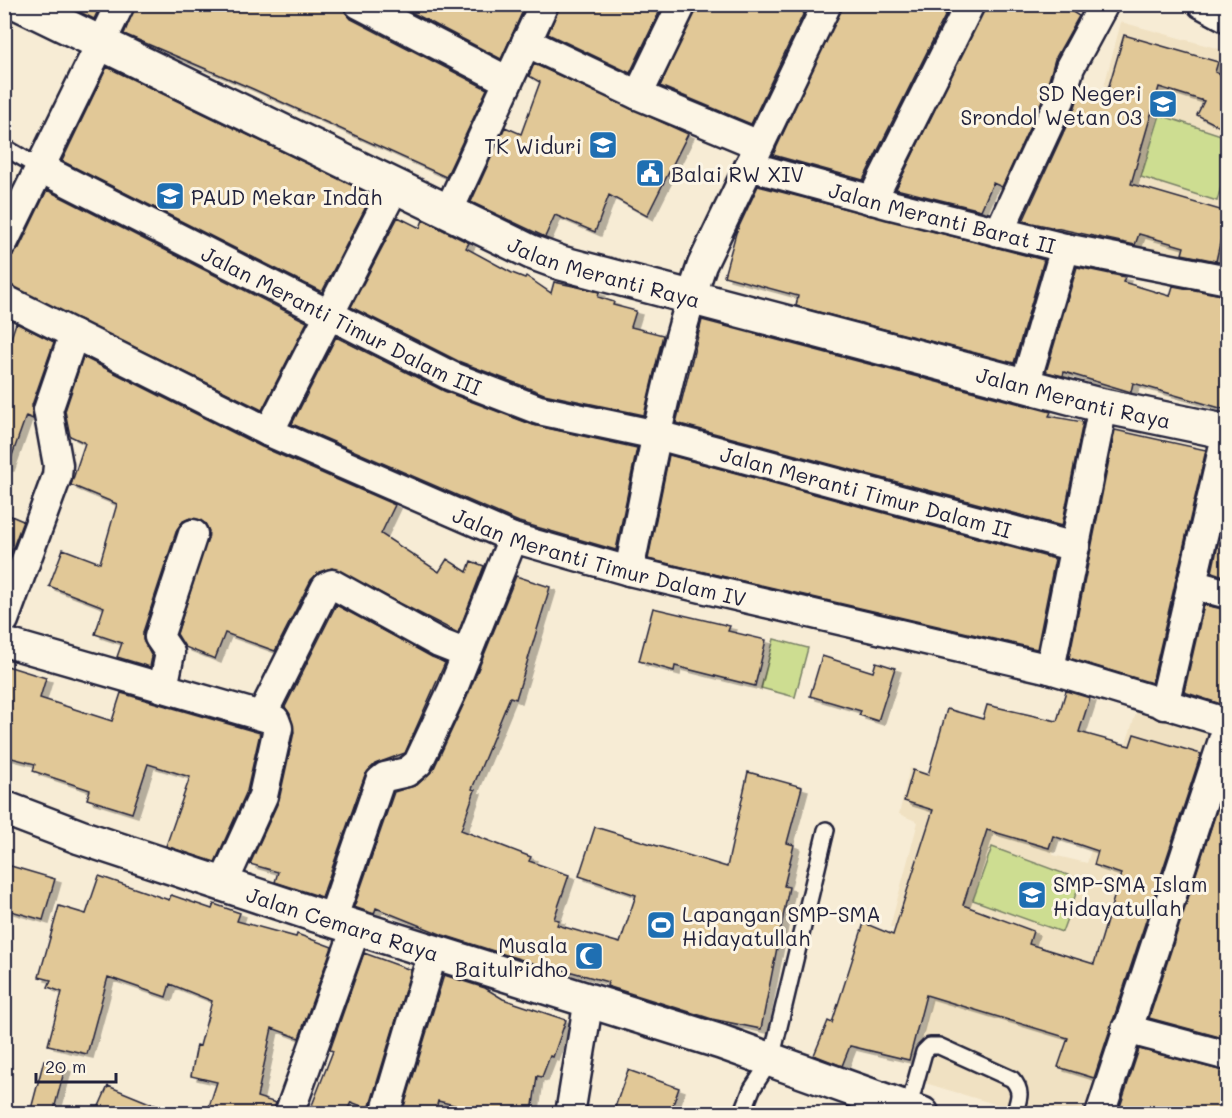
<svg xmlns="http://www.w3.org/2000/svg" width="1232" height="1118" font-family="Mali,sans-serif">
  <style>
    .built { fill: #f0e1c2 }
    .green { fill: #cddd91; stroke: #788066; stroke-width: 1.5 }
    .building { fill: #e1c897; stroke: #22223b; stroke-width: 1.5; fill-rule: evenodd; filter: url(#shadow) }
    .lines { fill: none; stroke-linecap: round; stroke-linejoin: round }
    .service-casing { stroke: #22223b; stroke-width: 20 }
    .minor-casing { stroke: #22223b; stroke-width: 33 }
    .tertiary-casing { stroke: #22223b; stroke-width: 38 }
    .secondary-casing { stroke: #22223b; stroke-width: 38 }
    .service { stroke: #fcf5e5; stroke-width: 15 }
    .minor { stroke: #fcf5e5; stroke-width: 28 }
    .tertiary { stroke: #fcf5e5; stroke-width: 33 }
    .secondary { stroke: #fcf5e5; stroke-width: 33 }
    .labels { text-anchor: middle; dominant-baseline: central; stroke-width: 6; stroke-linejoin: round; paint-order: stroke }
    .poi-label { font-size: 21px; fill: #22223b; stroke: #fcf5e5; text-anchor: start }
    .street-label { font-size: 21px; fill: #22223b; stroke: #fcf5e5 }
  </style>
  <defs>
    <filter id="shadow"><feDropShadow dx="6" dy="4" stdDeviation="0" flood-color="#0004"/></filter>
  </defs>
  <rect width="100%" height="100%" fill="#f7ecd5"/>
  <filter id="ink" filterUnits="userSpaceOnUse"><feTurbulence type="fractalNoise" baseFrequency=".0167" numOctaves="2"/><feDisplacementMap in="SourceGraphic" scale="12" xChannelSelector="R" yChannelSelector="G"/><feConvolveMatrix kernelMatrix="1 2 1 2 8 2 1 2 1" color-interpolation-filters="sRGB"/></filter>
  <g filter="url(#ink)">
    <!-- built -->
    <path class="built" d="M1121 22 1227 51 1228 246 1222 270 1063 242Z
      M1137 710 1219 734 1095 1113H1024L912 1079 944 943 890 927 918 822 899 814 910 768 962 784 1067 795 1053 855 1087 863Z"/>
    <!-- green -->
    <path class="green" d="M1160 115 1227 137V166L1217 201 1141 177Z
      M774 639 808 648 795 697 761 688Z
      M992 847 1081 880 1062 932 973 900Z"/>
    <!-- building -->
    <path class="building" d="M64 4H101L94 19Z
      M136 4H343L345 12 351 19 487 89 446 177 253 89 124 34Z
      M396 4H526L501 59Z
      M560 4H663L630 73 548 34Z
      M698 4H808L751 124 660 86Z
      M843 4H951L863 180 773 155Z
      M986 4H1060L1079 16 1055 59 1045 94 1002 187 993 183 981 210 896 189Z
      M1124 35 1218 62 1215 72 1227 78V130L1197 115 1204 101 1159 87 1131 184 1227 212 1216 261 1182 254 1184 247 1139 234 1135 245 1023 221 1075 107 1081 88 1106 96Z
      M534 64 688 134 647 216 609 195 595 232 555 215 545 237 471 202 505 127 521 134 540 82 529 76Z
      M107 67 372 195 322 292 62 161Z
      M4 183 12 187 4 202Z
      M758 186 1044 260 1014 363 796 306 798 296 724 276 736 233Z
      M47 190 307 322 262 410 4 283V257L13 255 19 248Z
      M398 217 420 228 423 220 469 243 466 248 512 273 525 278 526 276 551 293 554 282 578 287 599 292 598 297 614 302 613 305 636 311 631 327 663 335 644 415 544 394 458 361 351 307Z
      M1077 267 1125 277 1123 282 1170 296 1173 286 1227 296V410L1133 383 1131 392 1064 372 1063 376 1046 372Z
      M702 320 1051 412 1049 416 1083 422 1062 526 676 423Z
      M16 323 54 342 32 405 33 419 26 416 8 467H4V359Z
      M336 337 444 391 533 425 637 448 616 550 519 522 292 424Z
      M83 357 262 447 395 505 381 534 439 572 447 559 467 572 471 561 484 566 458 633 332 568 319 572 311 580 275 651 225 633 215 659 185 647 177 634 209 531 205 523 190 518 183 521 177 529 143 632V640L152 657 150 667 117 657 122 643 95 634 104 607 49 586 63 549 100 563 117 504 71 485 85 443 70 436 65 411Z
      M1115 430 1206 450 1152 683 1069 658Z
      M669 455 1055 559 1037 649 648 559Z
      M1227 503V577L1212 572Z
      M4 513 23 521 4 571Z
      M516 576 550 587 516 699 510 697 472 789 475 790 461 830 531 857 529 861 569 875 554 919 559 920 557 925 620 943 636 895 579 876 595 827 727 867 748 772 802 787 787 843 794 845 784 886 789 887 761 1029 712 1019 607 986 608 982 543 964 542 966 443 935 376 908 374 914 354 907 394 792 417 785 433 770 467 697Z
      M336 605 445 663 405 753 375 764 365 775 322 897 275 882 278 872 250 864 279 800 294 732 290 714 285 707Z
      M1204 605 1227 610V706L1184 692Z
      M653 608 730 626 728 631 766 640 755 686 675 666 674 671 639 661Z
      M822 656 873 672 876 662 895 668 878 721 859 715 861 711 810 696Z
      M4 665 46 678 40 698 112 721 121 693 260 733 247 791 215 862 166 846 190 777 148 764 132 813 87 799 90 790 33 771 35 764 4 756Z
      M1066 691 1090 698 1079 732 1130 746 1134 734 1201 754 1094 1078 1058 1067 1068 1038 926 995 909 1060 850 1046 842 1066 814 1055 828 1021 832 1023 864 923 893 935 933 810 904 801 913 770 928 775 947 709 983 719 987 705 1057 721ZM987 830 1049 848 1053 836 1098 851 1094 865 1121 874 1094 964 1029 944 1033 931 963 905Z
      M1227 779V1039L1149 1018Z
      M4 864 55 879 43 920 4 909Z
      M99 876 169 900 171 895 212 909 214 904 240 913 237 921 296 937 297 934 332 947 299 1038 272 1028 257 1097 276 1103 273 1113H207L217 1082 191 1076 197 1045 200 1046 212 1001 170 984 166 997 108 977 87 1054 48 1045 62 992 48 987 51 980 39 977 59 906 86 914Z
      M364 953 411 970 369 1109 351 1102 346 1113H309L333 1051 330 1050Z
      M444 975 485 988 503 999 566 1020 553 1057 550 1056 542 1077 537 1076 532 1113H485L438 1101 435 1113H402Z
      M1139 1049 1227 1072V1113H1118Z
      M44 1060 65 1068 53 1113H30Z
      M628 1070 679 1088 670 1113H613Z
      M108 1086 174 1113H96Z"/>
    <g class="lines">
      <!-- service casing -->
      <g class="service-casing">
        <path id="service" d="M4 147 40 168
          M908 1109 924 1052 930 1046H939L1012 1079C1023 1091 1019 1099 1014 1114
          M742 1114 752 1089 771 1060 826 830"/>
      </g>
      <!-- minor casing -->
      <g class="minor-casing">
        <g id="minor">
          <path d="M359 4 508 81"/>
          <path d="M1202 4 1228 18"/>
          <path d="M526 42 638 95 759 145"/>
          <path d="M638 95 682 4"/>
          <path id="s1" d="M749 166 891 205 1065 248 1228 280"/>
          <path id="s2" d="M40 168 451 376 539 410 657 435 1075 547"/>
          <path d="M872 200 970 4"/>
          <path d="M448 212 544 4"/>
          <path d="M999 232 1060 100 1070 67 1104 4"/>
          <path d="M4 241 120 4"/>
          <path id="s3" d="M4 299 269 432 513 538 629 571 1050 669 1228 723"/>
          <path d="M1025 385 1065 248"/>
          <path d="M269 432 395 186"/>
          <path d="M629 571C650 469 668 363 702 265L827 4"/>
          <path d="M1191 584 1228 594"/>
          <path d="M4 620 57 476 58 465 48 410 74 334"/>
          <path d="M4 642 275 720 278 728 263 796 223 884"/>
          <path d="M1050 669 1103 406"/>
          <path d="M163 688 170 653 159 637 193 534"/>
          <path d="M1164 705 1227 432"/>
          <path d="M262 715 326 587 332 584 439 643 467 654"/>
          <path d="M332 920 380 781 385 777 407 772 418 763 452 691 513 538"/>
          <path d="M1126 1029 1228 1056"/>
          <path d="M289 1114 356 928"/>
          <path d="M385 1114 433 952"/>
          <path d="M570 1114 589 999"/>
          <path d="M1100 1114 1228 725"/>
        </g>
      </g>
      <!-- tertiary casing -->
      <g class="tertiary-casing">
        <g id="tertiary">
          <path id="s4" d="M20 4 531 252 561 263 1103 406 1228 432"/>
        </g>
      </g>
      <!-- secondary casing -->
      <g class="secondary-casing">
        <g id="secondary">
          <path id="s5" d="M4 808 80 837 316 915 721 1042 922 1114"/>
        </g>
      </g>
      <!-- service -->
      <use href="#service" class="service"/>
      <!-- minor -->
      <use href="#minor" class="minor"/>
      <!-- tertiary -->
      <use href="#tertiary" class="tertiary"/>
      <!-- secondary -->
      <use href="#secondary" class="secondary"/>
    </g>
  </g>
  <!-- icons -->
  <defs>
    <g id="school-square" transform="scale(1.5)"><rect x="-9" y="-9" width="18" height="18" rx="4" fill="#1f6fb2" stroke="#fcf5e5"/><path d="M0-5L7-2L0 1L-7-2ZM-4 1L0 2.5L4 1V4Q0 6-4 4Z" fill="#fff"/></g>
    <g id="civic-square" transform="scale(1.5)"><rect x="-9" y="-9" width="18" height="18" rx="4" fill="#1f6fb2" stroke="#fcf5e5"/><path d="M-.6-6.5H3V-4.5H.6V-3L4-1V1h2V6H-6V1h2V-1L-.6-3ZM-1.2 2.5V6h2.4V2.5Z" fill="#fff"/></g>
    <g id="stadium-square" transform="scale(1.5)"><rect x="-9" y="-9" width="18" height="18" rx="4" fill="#1f6fb2" stroke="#fcf5e5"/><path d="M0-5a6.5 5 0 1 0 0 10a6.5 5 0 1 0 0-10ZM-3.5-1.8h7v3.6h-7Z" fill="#fff"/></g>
    <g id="mosque-square" transform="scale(1.5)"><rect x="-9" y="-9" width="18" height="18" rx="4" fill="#1f6fb2" stroke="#fcf5e5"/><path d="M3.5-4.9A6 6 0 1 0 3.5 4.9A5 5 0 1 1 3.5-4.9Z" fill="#fff"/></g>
  </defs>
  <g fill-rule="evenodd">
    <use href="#school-square" x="1163" y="104"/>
    <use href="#school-square" x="603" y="145"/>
    <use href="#civic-square" x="650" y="173"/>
    <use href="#school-square" x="170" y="196"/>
    <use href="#school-square" x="1032" y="895"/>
    <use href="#stadium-square" x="661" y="925"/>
    <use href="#mosque-square" x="589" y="956"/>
  </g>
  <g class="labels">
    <!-- poi labels -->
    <g class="poi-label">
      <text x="1142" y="92" text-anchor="end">SD Negeri<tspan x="1142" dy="24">Srondol Wetan 03</tspan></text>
      <text x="582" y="145" text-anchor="end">TK Widuri</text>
      <text x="671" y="173">Balai RW XIV</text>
      <text x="191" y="196">PAUD Mekar Indah</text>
      <text x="1053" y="883">SMP-SMA Islam<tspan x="1053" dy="24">Hidayatullah</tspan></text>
      <text x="682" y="913">Lapangan SMP-SMA<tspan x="682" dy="24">Hidayatullah</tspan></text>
      <text x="568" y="944" text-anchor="end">Musala<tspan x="568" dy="24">Baitulridho</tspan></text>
    </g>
    <!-- street labels -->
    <g class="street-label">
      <text stroke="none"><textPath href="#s1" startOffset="200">Jalan Meranti Barat II</textPath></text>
      <text stroke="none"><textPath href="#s4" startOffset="644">Jalan Meranti Raya</textPath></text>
      <text stroke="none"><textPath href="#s2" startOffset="338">Jalan Meranti Timur Dalam III</textPath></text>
      <text stroke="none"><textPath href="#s4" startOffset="1130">Jalan Meranti Raya</textPath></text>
      <text stroke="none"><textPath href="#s2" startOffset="892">Jalan Meranti Timur Dalam II</textPath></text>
      <text stroke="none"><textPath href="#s3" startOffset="651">Jalan Meranti Timur Dalam IV</textPath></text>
      <text stroke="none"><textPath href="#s5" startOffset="358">Jalan Cemara Raya</textPath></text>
    </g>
  </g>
  <!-- margin -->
  <rect width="1232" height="1118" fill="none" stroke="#fcf5e5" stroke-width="24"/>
  <rect x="12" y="12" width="1208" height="1094" fill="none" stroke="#22223b" stroke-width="2" filter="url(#ink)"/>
  <!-- scale -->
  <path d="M36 1073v9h80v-9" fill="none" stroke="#22223b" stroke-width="3"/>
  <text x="45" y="1073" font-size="18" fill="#22223b" stroke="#fcf5e5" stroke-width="4.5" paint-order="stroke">20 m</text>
</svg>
